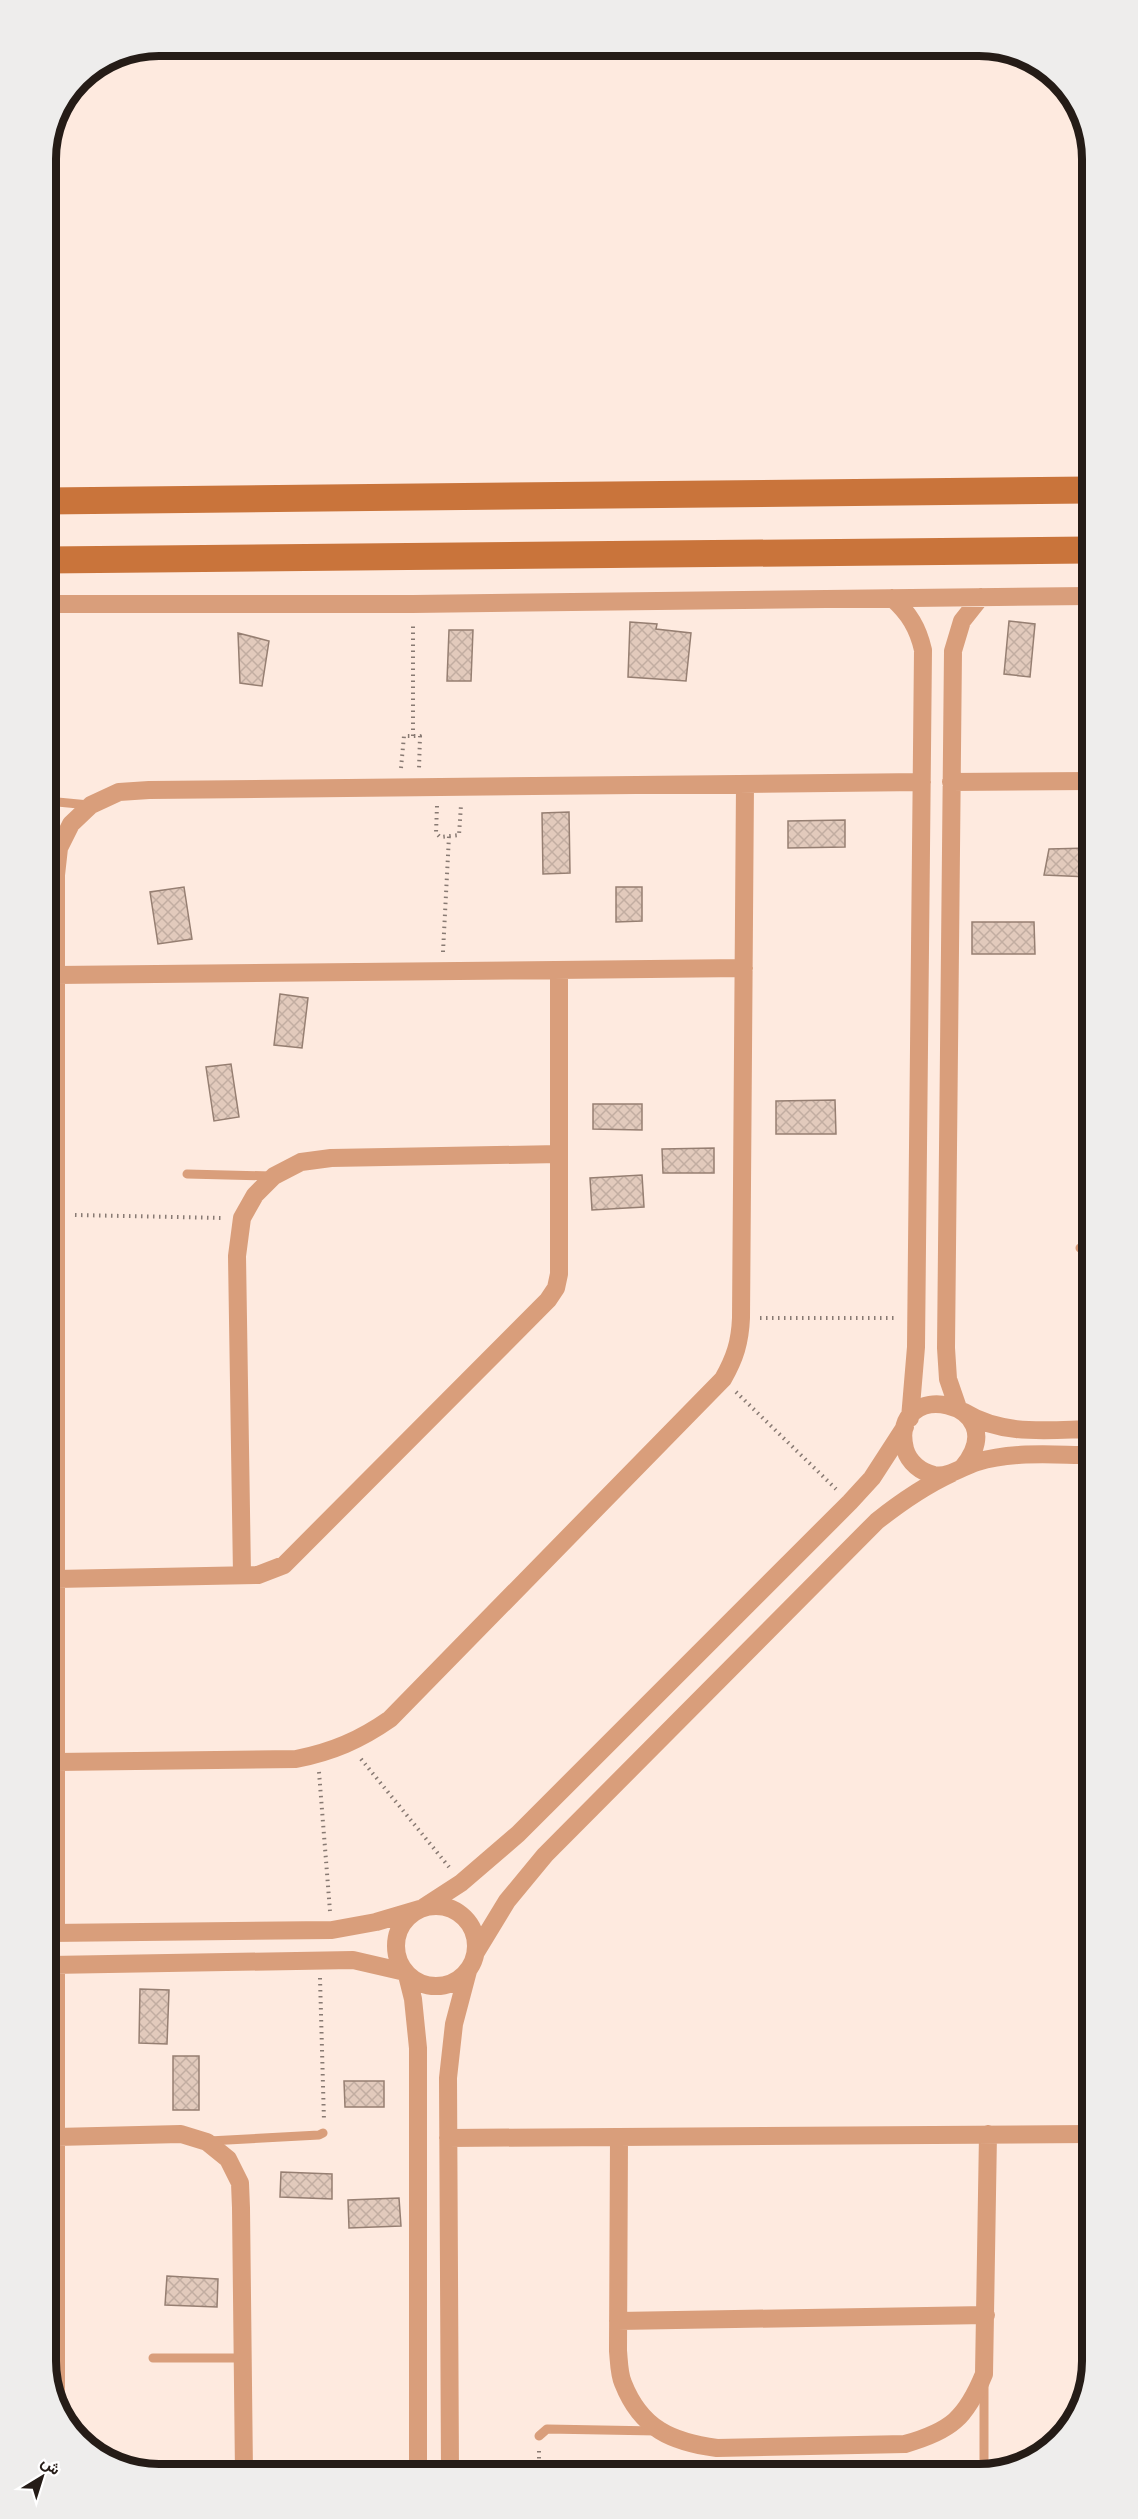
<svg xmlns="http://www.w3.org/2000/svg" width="1138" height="2519" font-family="'Source Serif 4',Vazirmatn,serif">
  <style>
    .building { fill: url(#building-cross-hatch); stroke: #967f72; stroke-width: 1.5 }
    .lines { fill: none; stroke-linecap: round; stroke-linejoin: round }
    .path { stroke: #887a73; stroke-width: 4; stroke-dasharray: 1.5 4.5; stroke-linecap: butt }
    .lane { stroke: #d99e7b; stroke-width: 9 }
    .street { stroke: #d99e7b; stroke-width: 18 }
    .secondary { stroke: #c9743b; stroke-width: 27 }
    .rim { fill: none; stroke: #251c17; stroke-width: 8 }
  </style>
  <defs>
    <pattern id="building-cross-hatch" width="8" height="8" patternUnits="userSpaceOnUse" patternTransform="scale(1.5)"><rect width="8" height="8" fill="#e2cabc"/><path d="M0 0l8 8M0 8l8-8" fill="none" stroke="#c2ada1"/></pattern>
  </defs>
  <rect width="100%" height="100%" fill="#feeadf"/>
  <!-- building -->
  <path class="building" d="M1009 621 1035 624 1030 677 1004 674Z
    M630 622 657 624 656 629 691 633 686 681 628 677Z
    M449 630H473L471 681H447Z
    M238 633 269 641 262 686 240 683Z
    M569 812 570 873 543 874 542 813Z
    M845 820V847L788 848V821Z
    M1089 848V877L1044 875 1049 849Z
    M184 887 192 939 158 944 150 892Z
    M616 887H642V921L616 922Z
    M972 922H1034L1035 954H972Z
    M280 994 308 998 302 1048 274 1045Z
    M231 1064 239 1117 214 1121 206 1067Z
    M835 1100 836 1134H776V1101Z
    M593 1104H642V1130L593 1129Z
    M714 1148V1173H663L662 1149Z
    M642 1175 644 1207 592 1210 590 1178Z
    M140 1989 169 1990 167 2044 139 2043Z
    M173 2056H199V2110H173Z
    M344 2081H384V2107H345Z
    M281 2172 332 2174V2199L280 2197Z
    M399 2198 401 2226 349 2228 348 2200Z
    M167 2276 218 2279 217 2307 165 2305Z"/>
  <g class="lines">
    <!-- path -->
    <path class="path" d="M413 736V622
      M401 768 404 736H420L419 769
      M437 806 436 833 440 837 459 835 461 805
      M443 952 449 836
      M75 1215 223 1218
      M760 1318H896
      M736 1392 836 1489
      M361 1759 449 1867
      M319 1772 330 1911
      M320 1978 324 2121
      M539 2451V2471"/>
    <!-- lane -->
    <path class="lane" d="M47 801 89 805
      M187 1174 271 1176
      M1080 1248H1090
      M209 2141 319 2135 323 2133
      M153 2358H243
      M984 2383V2468
      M539 2436 547 2429 657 2431"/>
    <!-- street -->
    <path class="street" d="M892 598C909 613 918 628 923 650L916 1347 910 1418
      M46 604H413L1088 596
      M951 782 1089 781
      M56 975 744 968
      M958 1408 948 1379 946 1348 953 651 962 621 981 597
      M964 1412C1003 1436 1047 1430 1090 1429
      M963 1467C1017 1401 887 1375 905 1449 909 1463 921 1472 934 1475 949 1478 963 1466 977 1462 1013 1451 1053 1455 1091 1455
      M242 1575 237 1256 242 1218 255 1195 274 1176 301 1162 331 1158 559 1154
      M56 1579 258 1575 284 1565 548 1300 556 1288 559 1274V970
      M56 1762 296 1759C332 1752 360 1740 390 1719L723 1379C735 1358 740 1342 741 1318L745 784
      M396 1946a40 40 0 1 1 80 0a40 40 0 1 1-80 0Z
      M424 1907 461 1883 518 1834 850 1502 872 1478 905 1427
      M50 1933 332 1930 376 1922 420 1909
      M56 1933V875L59 848 71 824 91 805 119 792 149 790 922 782
      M476 1952 507 1901 545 1855 877 1521C901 1502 924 1486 952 1473
      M50 1965 353 1960 405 1972
      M56 1965V2404
      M407 1975 413 1999 418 2048V2472
      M56 2137 181 2134 207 2142 228 2159 240 2183 241 2208 244 2473
      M619 2137 618 2351C619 2361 619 2374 623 2383 641 2429 672 2442 717 2448L905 2444C951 2431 966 2418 984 2374L988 2134
      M448 2138 1092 2134
      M618 2321 986 2315
      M450 2472 448 2078 454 2024 468 1971"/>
    <!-- secondary -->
    <path class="secondary" d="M46 501 1088 490
      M46 560 1088 550"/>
  </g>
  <!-- crop -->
  <path d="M0 0H1138V2519H0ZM159 56H979A103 103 0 0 1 1082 159V2361A103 103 0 0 1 979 2464H159A103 103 0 0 1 56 2361V159A103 103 0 0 1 159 56Z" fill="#eeedec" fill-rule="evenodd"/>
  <path class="rim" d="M159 56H979A103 103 0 0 1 1082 159V2361A103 103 0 0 1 979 2464H159A103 103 0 0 1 56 2361V159A103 103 0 0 1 159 56Z"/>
  <!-- north arrow -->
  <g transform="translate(42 2477) rotate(38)" stroke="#ffffff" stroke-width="4.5" paint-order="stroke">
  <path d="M0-4.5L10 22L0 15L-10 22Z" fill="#251c17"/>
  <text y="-9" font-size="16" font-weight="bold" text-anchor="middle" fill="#251c17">ش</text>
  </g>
</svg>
